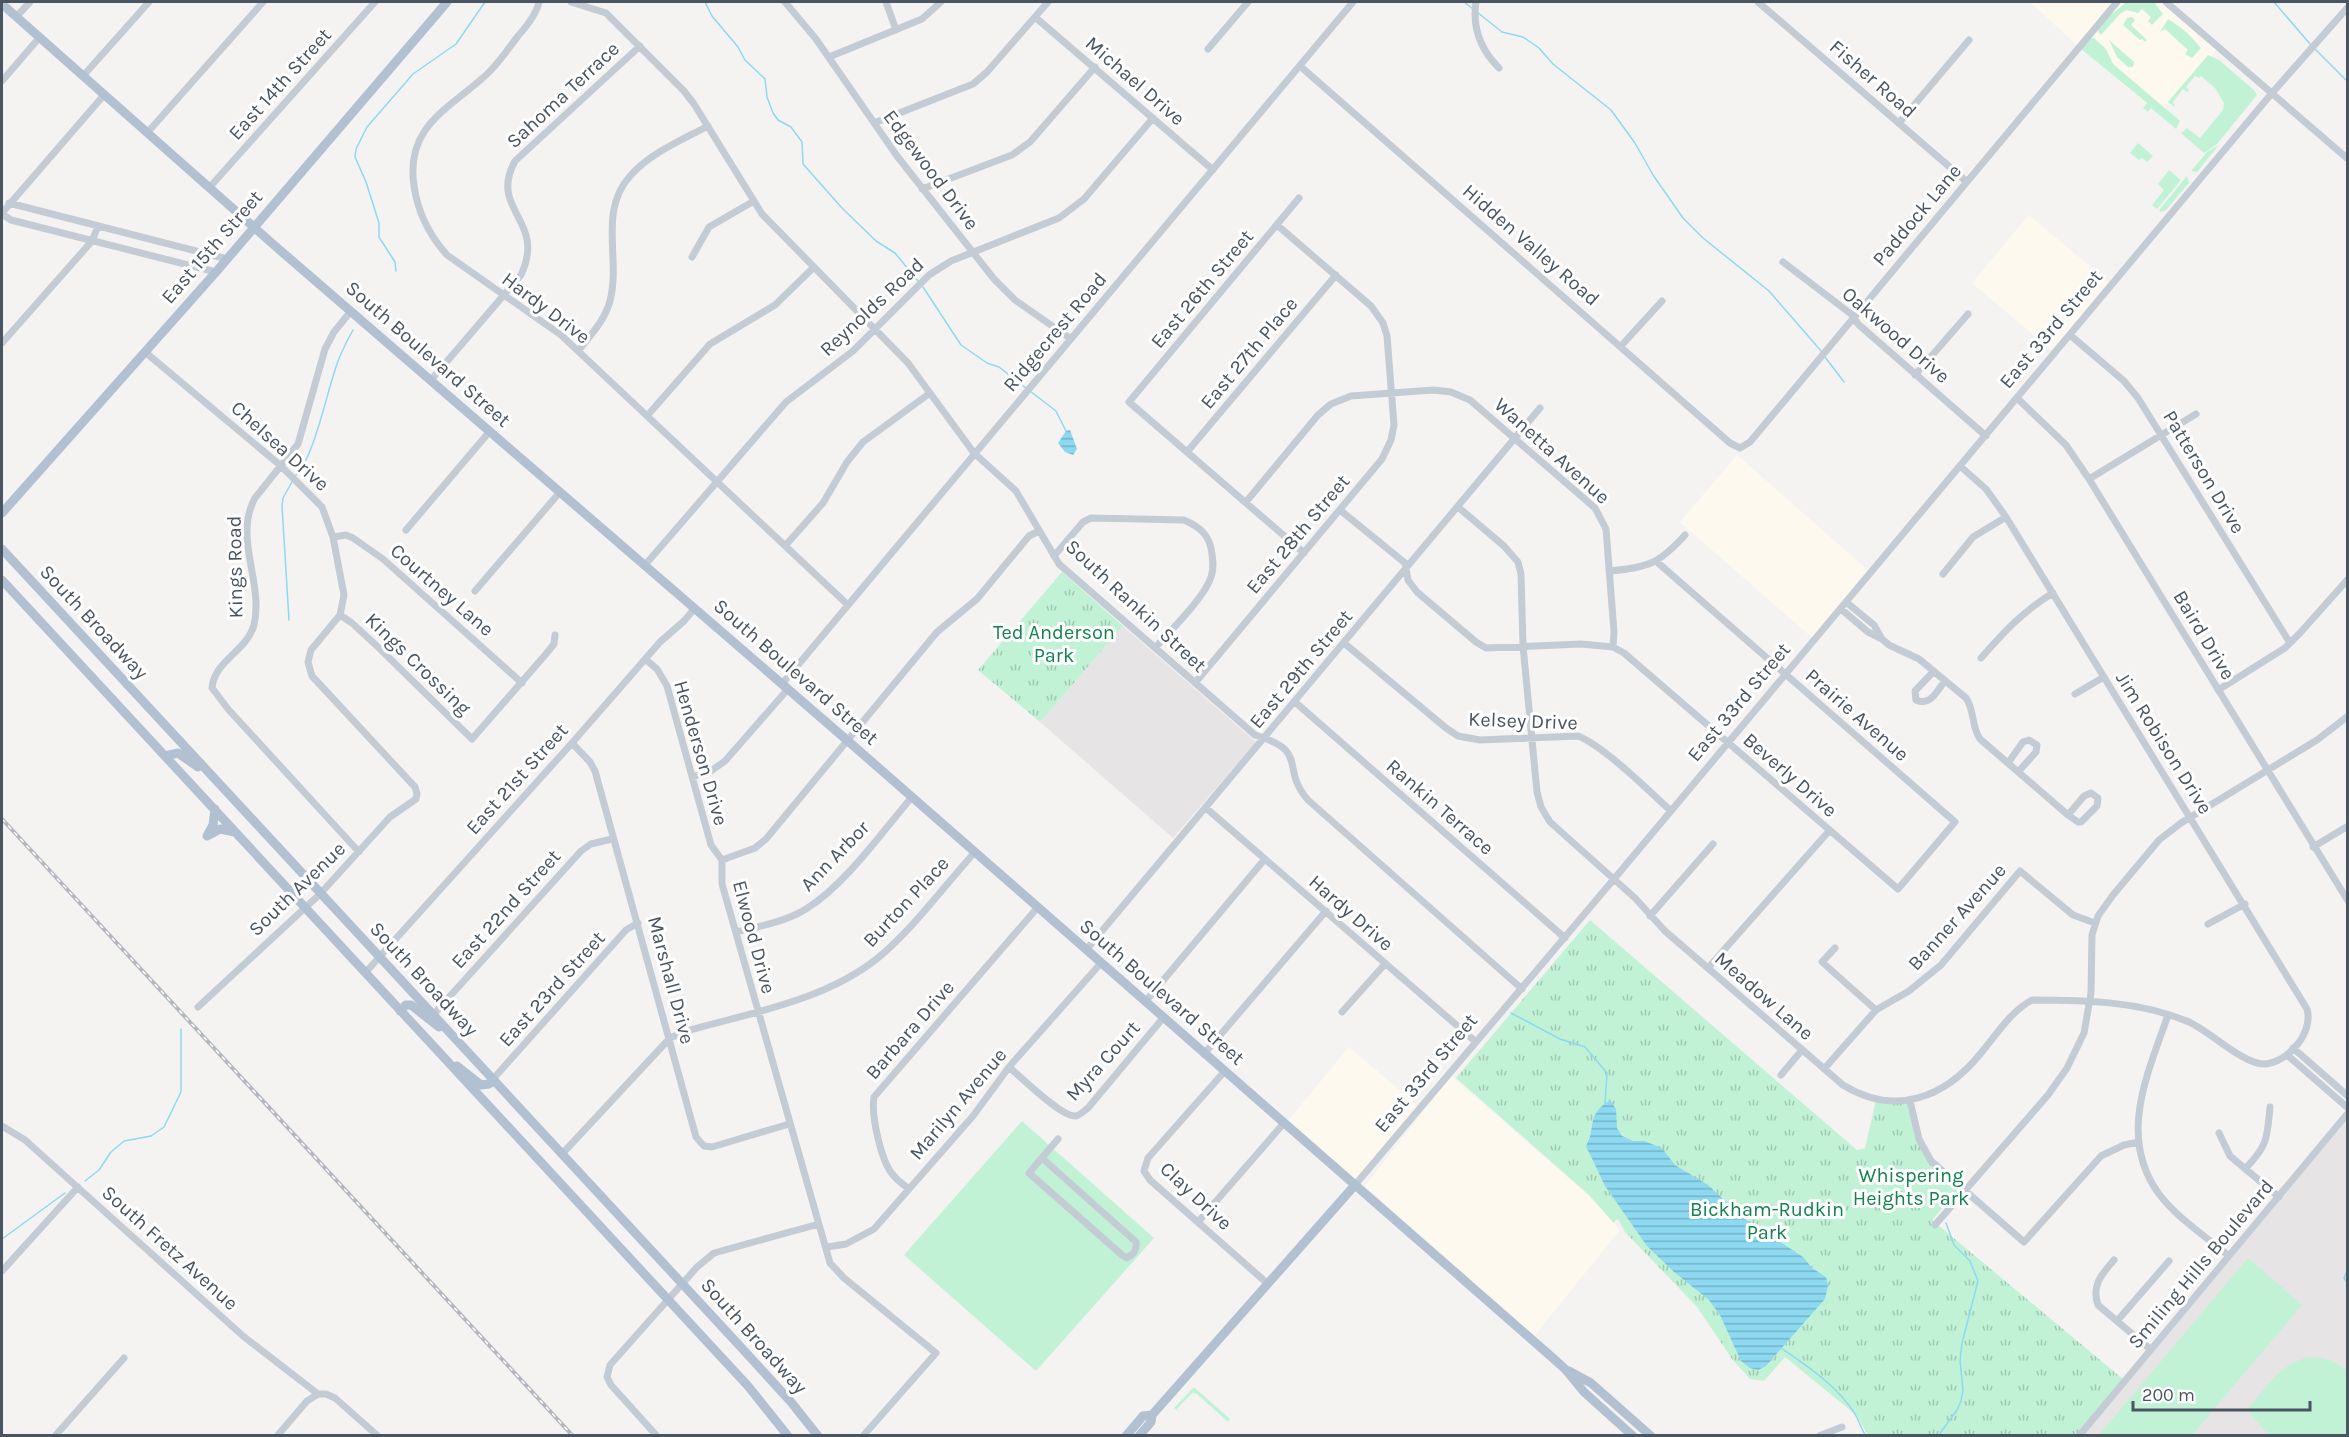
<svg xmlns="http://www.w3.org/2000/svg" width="2349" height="1437" font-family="Karla,sans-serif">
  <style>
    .commercial { fill: #fdf9ee }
    .education { fill: #e6e4e4 }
    .green { fill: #c1f2d6 }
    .park { fill: url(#park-tufts) }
    .water { fill: url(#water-rules) }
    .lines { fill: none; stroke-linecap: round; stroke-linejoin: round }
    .stream { stroke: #8dd9f1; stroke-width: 1.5 }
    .minor { stroke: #c3ccd4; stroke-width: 7 }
    .major { stroke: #b2c1d2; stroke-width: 9 }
    .rail-casing { stroke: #b4b7bd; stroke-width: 4 }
    .rail { stroke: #fff; stroke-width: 1.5; stroke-dasharray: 4.5; stroke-linecap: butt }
    .labels { text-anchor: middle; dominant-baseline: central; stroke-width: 6; stroke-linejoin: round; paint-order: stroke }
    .street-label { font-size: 20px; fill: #495561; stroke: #fff }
    .park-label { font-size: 20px; fill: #14824f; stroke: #fff }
  </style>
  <defs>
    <pattern id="park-tufts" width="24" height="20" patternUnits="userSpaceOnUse" patternTransform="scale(1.5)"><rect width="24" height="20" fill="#c1f2d6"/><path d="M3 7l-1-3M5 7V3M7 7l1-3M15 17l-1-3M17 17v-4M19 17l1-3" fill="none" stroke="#9fc7b1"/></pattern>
    <pattern id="water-rules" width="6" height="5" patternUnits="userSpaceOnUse" patternTransform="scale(1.5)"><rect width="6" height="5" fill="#8dd9f1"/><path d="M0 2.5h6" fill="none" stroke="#75b3c7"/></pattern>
  </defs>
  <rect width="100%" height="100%" fill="#f5f3f2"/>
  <!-- commercial -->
  <path class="commercial" d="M2030 2H2166L2219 47 2160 115 2081 49Z
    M2029 215 2112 285 2055 353 1972 283Z
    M1737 455 1871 573 1815 640 1680 522Z
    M1349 1047 1417 1105 1356 1180 1287 1122Z
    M1451 1076 1588 1195 1620 1230 1534 1336 1365 1186Z"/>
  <!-- education -->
  <path class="education" d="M1123 626 1256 742 1173 838 1040 722Z
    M2347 1120V1435H2084Z"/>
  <!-- green -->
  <path class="green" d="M2126 2H2154L2163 14 2152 25 2148 21 2151 17 2142 9 2138 13 2127 10 2121 13 2101 35 2098 32C2101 18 2117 12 2126 2Z
    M2132 17 2135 20 2131 25 2147 40 2145 42 2142 39 2140 40 2123 25 2127 18Z
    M2168 19C2184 29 2189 34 2201 48L2192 58 2185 54 2188 50 2165 29 2160 32Z
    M2090 38H2094L2106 49 2113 64 2180 121 2176 129 2151 108 2148 112 2143 108 2147 103 2081 49Z
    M2109 40 2134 62 2133 67H2128L2117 57Z
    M2208 55 2219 60 2254 90 2257 95 2217 144 2204 153 2181 133 2187 128 2200 138 2223 110 2224 103 2215 88 2201 76 2199 78 2195 76 2186 87 2189 90 2187 92 2183 89 2173 102 2175 107 2168 102Z
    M2138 143 2153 156 2147 162 2142 158 2139 160 2130 153Z
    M2219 145 2197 172 2191 171 2207 152Z
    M2169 170 2181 180 2157 209 2152 205 2164 190 2158 184Z
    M2187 176 2189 183 2166 210 2161 212 2159 210Z
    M1022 1121 1154 1238 1036 1371 904 1255Z
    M2248 1258 2302 1305 2192 1435H2099Z
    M2307 1358C2323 1356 2336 1361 2347 1371V1435H2269L2250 1414 2249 1408 2251 1405C2267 1386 2282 1363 2307 1358Z
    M1194 1387 1230 1419 1228 1422 1197 1394 1192 1393 1177 1409 1180 1412 1174 1408Z"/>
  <!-- park -->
  <path class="park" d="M1062 572 1123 626 1040 722 978 670Z
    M1590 920 1857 1150 1865 1148 1876 1100 1910 1101 1923 1147 1960 1188 1932 1220 2124 1380 2077 1435H1868L1856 1415 1785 1357 1764 1381 1750 1379 1732 1359 1697 1307 1625 1232 1618 1219 1613 1222 1589 1195 1456 1078Z"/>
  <!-- water -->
  <path class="water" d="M1070 430 1077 449 1073 455 1065 452 1058 443 1066 431Z
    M1610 1100 1616 1109 1617 1128 1622 1136 1633 1141H1644L1662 1148 1675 1165 1708 1185 1745 1219 1803 1257 1812 1268 1826 1277 1828 1286 1825 1299 1766 1366 1758 1370 1750 1368 1741 1361 1720 1315 1709 1300 1674 1272 1647 1246 1605 1186 1586 1146C1597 1127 1585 1116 1610 1100Z"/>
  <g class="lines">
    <!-- stream -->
    <path class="stream" d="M705 2 712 16 738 47 745 60 765 79 767 97 773 113 778 120 791 127 802 142 803 164 842 208 876 241 895 253 918 281
      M1464 2 1473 9
      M2274 2 2310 44
      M1477 12 1502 32 1523 37 1539 48 1553 64 1611 110 1635 143 1653 175 1683 218 1703 238 1769 291 1822 352
      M2314 48 2348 82
      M396 271 395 262 379 237V223L366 182 355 157 356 149 367 127 413 74 456 44 485 2
      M923 287 961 345 987 363 999 367 1026 388
      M1825 357 1844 382
      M1030 391 1056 411 1066 431
      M295 476C314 459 327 391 337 364 341 352 347 341 353 330
      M289 620 282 506 283 498 293 480
      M1511 1013 1560 1039 1585 1047 1607 1073 1605 1104
      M85 1181 99 1170 111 1152 124 1141 151 1136 164 1127 181 1092V1029
      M2 1239 65 1193
      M2348 1269 2344 1278 2348 1284
      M1781 1348C1807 1366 1838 1386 1855 1414 1859 1421 1861 1429 1866 1436
      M1938 1436 1957 1410 1961 1401 1963 1390 1960 1361 1962 1343 1978 1281 1970 1261 1954 1245 1946 1223"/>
    <!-- minor -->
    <path class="minor" d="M539 2C536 15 527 26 518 36 508 49 498 64 486 75 449 109 405 126 414 186 418 213 429 235 447 255L561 335 848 605
      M571 2 606 13 684 91 694 104 762 214 908 363 974 453 1016 491 1059 564 1255 735C1311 752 1279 767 1308 800L1522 989
      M785 2 816 39 897 156 994 279 1015 300 1071 339
      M886 2 896 30
      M1476 2C1472 28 1480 49 1499 68
      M1758 2 1966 181
      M2166 2 2348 159
      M16 17 30 2
      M1035 17 1213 170
      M1208 49 1248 2
      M829 57 922 19 941 2
      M1300 66 1730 443 1740 448 1750 442 2117 2
      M83 76 149 2
      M2 81 39 38
      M874 123 973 84 987 72 1048 2
      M1899 123 1969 40
      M147 133 263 2
      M209 188 375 2
      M922 189 1012 155 1030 142 1095 67
      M1299 198 1129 402 1304 553
      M9 203 227 259
      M2 213 104 95
      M2 214 11 220 216 272
      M692 257 709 227 754 201
      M1783 262 1851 314 1858 324 1986 436
      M351 311 334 332 325 349 298 444 255 498C233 538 264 582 254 625 247 651 214 661 212 688L228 709 359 852
      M2070 335 2124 381 2138 398 2290 643
      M2 343 92 241 98 226
      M1621 346 1662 301
      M578 351C590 336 605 320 610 301 621 259 598 212 630 176 650 153 682 140 708 126
      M145 352 281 466 322 507 333 537 344 595 340 615 311 650 308 662 312 676 415 787 417 794 416 799 390 817 320 894 198 1007
      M1915 375 1968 314
      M431 380 521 275C547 219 488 211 515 161L640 46
      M2017 398 2066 445 2089 479 2348 901
      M647 416 710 344 775 305 814 267
      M1187 452 1336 275
      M2089 479 2196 414
      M1246 502 1318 415 1331 404 1351 396 1433 390 1451 392 1470 400 1595 508 1606 529 1614 632 1613 647
      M1458 507 1504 546 1518 562 1521 574 1523 646 1537 792 1541 807 1550 822 1635 898 1665 931 1843 1085C1895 1117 1945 1098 1981 1053 1997 1034 2010 1012 2032 1000 2084 1000 2140 1001 2189 1022 2211 1032 2243 1064 2264 1064 2288 1063 2314 1032 2307 1009L2006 517 1986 489 1960 466
      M1340 510 1405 563 1408 580 1417 592 1476 642 1486 648 1581 644 1613 647 1624 653 1898 889 1955 822 1657 562
      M406 530 490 431
      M333 537 346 535 353 538 383 559 522 683
      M785 546 823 503 847 462 863 442 930 393
      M1054 556 1083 522 1091 518 1184 520C1200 527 1210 535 1212 554 1213 562 1214 569 1211 577 1205 597 1170 631 1155 648
      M645 565 786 402 853 351 929 275 951 261 1059 218 1084 199 1153 118
      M1609 571C1647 568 1659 564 1685 535
      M1943 574 1973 537 2006 517
      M475 591 560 492
      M1846 602 1874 625 1882 639
      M1841 609 1868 632 1882 639 1889 645 1919 659 1966 698C1975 711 1971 726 1980 739L2068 815 2084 796 2091 793 2098 798 2097 806 2081 822H2078L2068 815
      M340 615 352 623 378 647 472 739 546 654 554 644 555 635
      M1344 643 1446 728 1458 736 1480 740 1578 736C1605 747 1648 790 1671 811
      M1981 658C2003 633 2024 610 2053 593
      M645 659 657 669 667 686 711 845 722 860V884L830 1263 844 1278 936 1353 863 1436
      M1934 671 1915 691 1916 700C1931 707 1937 690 1945 681
      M1195 683 1382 459 1391 440 1394 425 1387 336 1383 323 1371 306 1277 225
      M782 684 1353 2
      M2218 690 2285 648 2300 633 2348 579
      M2075 694 2104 677
      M1295 702 1565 938
      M572 743 590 762 595 771 696 1137 704 1146 712 1147 789 1124
      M2008 763 2023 742 2029 740 2037 745 2036 752 2018 772
      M692 777 711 771 725 761 788 689
      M1206 808 1476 1042
      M2313 847 2348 826
      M722 860 755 848 766 839 937 632 977 599 1029 536 1039 531
      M1650 916 1713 844
      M2208 924 2245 904
      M736 932C760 926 785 922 806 909 845 885 882 832 912 797
      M1835 948 1822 962 1876 1010
      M1086 950 1540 408
      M1708 968 1829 831
      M365 973 572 743 660 642 684 621 695 608
      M1145 1002 1264 860
      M1342 1012 1385 964
      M433 1015 581 851 591 844 612 839
      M2168 1015C2148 1073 2117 1137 2159 1194 2177 1218 2205 1236 2228 1255
      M2293 1048 2348 1096
      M1204 1054 1326 911
      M2287 1055 2348 1108
      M1009 1067C1021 1077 1062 1118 1076 1116 1080 1115 1084 1111 1088 1108L1163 1018
      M1824 1069 1876 1010 1909 991 1941 965 2020 871 2073 915 2095 923
      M1224 1072 1148 1158 1144 1171 1150 1180 1268 1284
      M1781 1075 1802 1050
      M493 1079 626 930 638 923
      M1910 1101 1919 1139 1931 1161 2024 1242 2101 1156 2124 1145 2139 1142
      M2 1126 25 1140 243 1336 318 1394
      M2219 1133 2230 1156 2279 1197
      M562 1154 670 1038 687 1031C750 1013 827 1000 879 957 913 929 945 885 975 852
      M1042 1158 1136 1242C1137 1250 1134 1254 1127 1258L1122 1255 1029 1173 1058 1139
      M2245 1169C2268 1145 2267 1139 2270 1107
      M1355 1185 1614 879 2272 93 2348 7
      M909 1189C904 1185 898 1181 894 1176 881 1163 871 1115 874 1097L1038 907
      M1198 1222 1284 1123
      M1935 1225 2048 1095 2067 1068 2084 1033 2091 993 2092 935 2098 916 2113 895 2159 840 2181 823 2317 740 2348 716
      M827 1247 846 1244 874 1229 973 1116 1009 1067 1101 963
      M2114 1260C2102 1274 2091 1285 2098 1305L2150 1349
      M2 1271 78 1187
      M2117 1321 2169 1261
      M318 1394H326L335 1398 378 1436
      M55 1436 124 1358
      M277 1436 307 1401 318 1394
      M657 1436 611 1385 607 1377 610 1365 697 1267 714 1253 819 1224
      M1819 1436 1842 1427
      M2079 1436 2348 1113"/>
    <!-- major -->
    <path class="major" d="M2 4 274 245 848 741 1554 1359 1565 1369 1584 1392 1633 1436
      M2 513 216 272 447 2
      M2 549 738 1344 791 1402 818 1436
      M2 580 748 1386 788 1436
      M165 756 178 753 198 767
      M207 836 220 829 235 832
      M207 836 213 825 215 809
      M400 1011 406 1005H411L439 1027
      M457 1066 481 1085 489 1084 493 1079
      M1569 1371 1591 1383 1651 1436
      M1126 1436 1143 1416 1152 1415
      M1139 1436 1151 1422 1152 1415 1355 1185"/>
    <!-- rail casing -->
    <g class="rail-casing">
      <path id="rail" d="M2 819 573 1436"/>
    </g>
    <!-- rail -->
    <use href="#rail" class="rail"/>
  </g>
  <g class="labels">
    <!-- street labels -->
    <g class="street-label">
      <text transform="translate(1873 79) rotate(41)">Fisher Road</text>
      <text transform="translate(1135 81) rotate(41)">Michael Drive</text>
      <text transform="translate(280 84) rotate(-48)">East 14th Street</text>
      <text transform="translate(563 95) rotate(-43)">Sahoma Terrace</text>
      <text transform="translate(931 170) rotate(53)">Edgewood Drive</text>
      <text transform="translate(1917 215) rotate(-50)">Paddock Lane</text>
      <text transform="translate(1531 245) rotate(41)">Hidden Valley Road</text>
      <text transform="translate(212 247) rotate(-49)">East 15th Street</text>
      <text transform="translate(1202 289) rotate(-50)">East 26th Street</text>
      <text transform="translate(872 307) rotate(-43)">Reynolds Road</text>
      <text transform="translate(546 308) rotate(37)">Hardy Drive</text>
      <text transform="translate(2051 329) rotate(-50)">East 33rd Street</text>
      <text transform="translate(1055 332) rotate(-50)">Ridgecrest Road</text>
      <text transform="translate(1896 335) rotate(41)">Oakwood Drive</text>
      <text transform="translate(1249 353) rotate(-50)">East 27th Place</text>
      <text transform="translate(428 354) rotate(41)">South Boulevard Street</text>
      <text transform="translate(280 446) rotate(42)">Chelsea Drive</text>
      <text transform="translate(1552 451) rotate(42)">Wanetta Avenue</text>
      <text transform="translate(2204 472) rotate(59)">Patterson Drive</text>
      <text transform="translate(1298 534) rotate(-50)">East 28th Street</text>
      <text transform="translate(235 567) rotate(-91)">Kings Road</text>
      <text transform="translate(442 590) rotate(41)">Courtney Lane</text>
      <text transform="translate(1136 606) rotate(43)">South Rankin Street</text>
      <text transform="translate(94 622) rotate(47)">South Broadway</text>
      <text transform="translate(2204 635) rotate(59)">Baird Drive</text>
      <text transform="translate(418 664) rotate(44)">Kings Crossing</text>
      <text transform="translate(1301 669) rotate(-50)">East 29th Street</text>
      <text transform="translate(796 672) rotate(41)">South Boulevard Street</text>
      <text transform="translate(1739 702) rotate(-50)">East 33rd Street</text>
      <text transform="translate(1857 715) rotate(41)">Prairie Avenue</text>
      <text transform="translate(1523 721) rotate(2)">Kelsey Drive</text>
      <text transform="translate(2164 743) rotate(58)">Jim Robison Drive</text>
      <text transform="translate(701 753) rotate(74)">Henderson Drive</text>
      <text transform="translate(1790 775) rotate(41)">Beverly Drive</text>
      <text transform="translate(517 779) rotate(-48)">East 21st Street</text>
      <text transform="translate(1440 807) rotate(41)">Rankin Terrace</text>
      <text transform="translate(835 856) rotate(-46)">Ann Arbor</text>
      <text transform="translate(297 889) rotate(-44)">South Avenue</text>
      <text transform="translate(906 902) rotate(-47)">Burton Place</text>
      <text transform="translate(506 909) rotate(-48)">East 22nd Street</text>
      <text transform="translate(1351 913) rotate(41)">Hardy Drive</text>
      <text transform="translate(1957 917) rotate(-48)">Banner Avenue</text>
      <text transform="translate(754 937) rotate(75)">Elwood Drive</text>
      <text transform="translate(424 979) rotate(47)">South Broadway</text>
      <text transform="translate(671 980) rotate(75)">Marshall Drive</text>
      <text transform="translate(552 989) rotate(-48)">East 23rd Street</text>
      <text transform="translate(1162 992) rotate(41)">South Boulevard Street</text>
      <text transform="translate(1764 996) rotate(41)">Meadow Lane</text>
      <text transform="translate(910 1030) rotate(-49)">Barbara Drive</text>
      <text transform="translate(1103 1061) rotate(-48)">Myra Court</text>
      <text transform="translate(1426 1073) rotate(-50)">East 33rd Street</text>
      <text transform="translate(958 1104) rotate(-50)">Marilyn Avenue</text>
      <text transform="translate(1196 1196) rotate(43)">Clay Drive</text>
      <text transform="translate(170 1248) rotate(42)">South Fretz Avenue</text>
      <text transform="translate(2201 1264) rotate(-50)">Smiling Hills Boulevard</text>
      <text transform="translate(754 1336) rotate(48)">South Broadway</text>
    </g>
    <!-- park labels -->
    <g class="park-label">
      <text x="1054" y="632">Ted Anderson<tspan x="1054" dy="23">Park</tspan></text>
      <text x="1911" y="1175">Whispering<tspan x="1911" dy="23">Heights Park</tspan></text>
      <text x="1767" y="1209">Bickham-Rudkin<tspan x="1767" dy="23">Park</tspan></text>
    </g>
  </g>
  <!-- border -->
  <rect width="2349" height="1437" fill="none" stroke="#495561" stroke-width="6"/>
  <!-- scale -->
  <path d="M2133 1401v9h177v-9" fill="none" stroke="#495561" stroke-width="3"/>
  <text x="2142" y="1401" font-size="18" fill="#495561" stroke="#ffffff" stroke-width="4.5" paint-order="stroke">200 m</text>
</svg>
